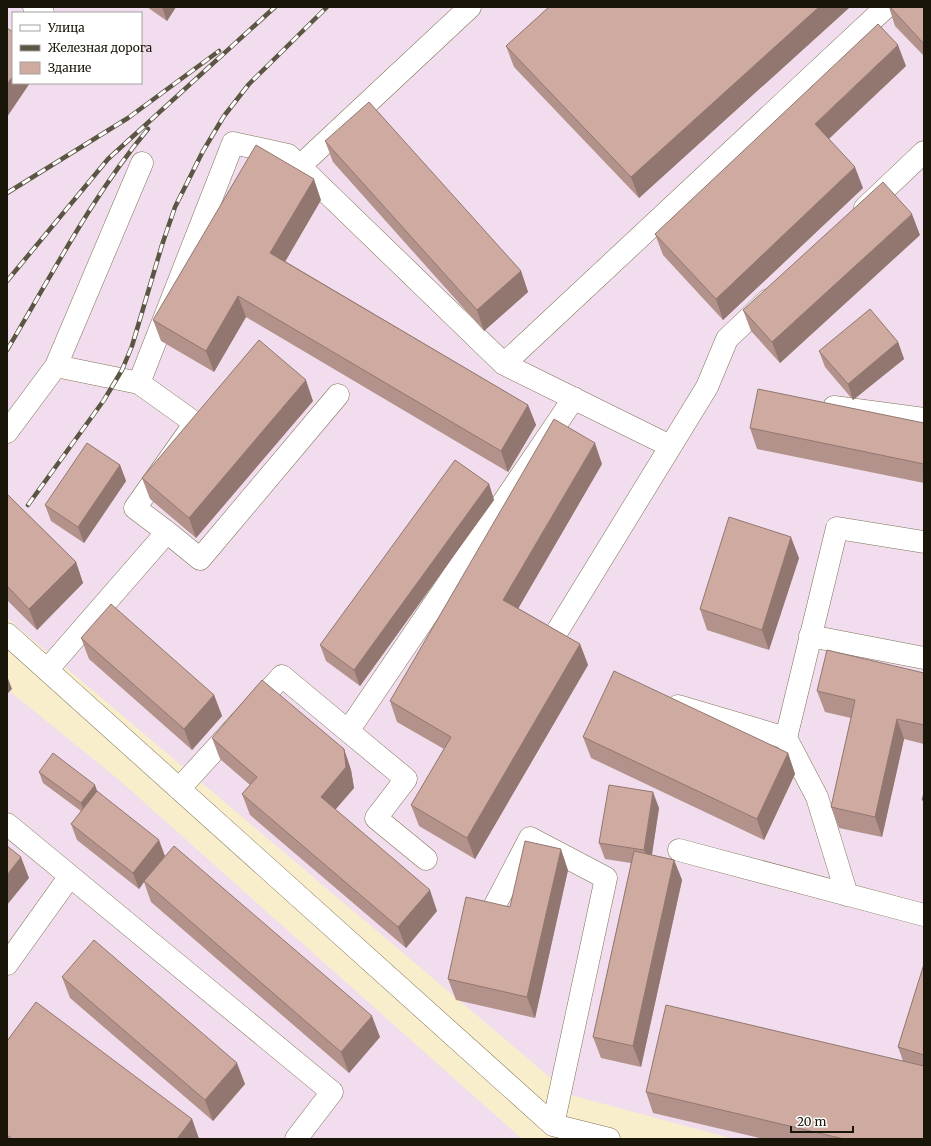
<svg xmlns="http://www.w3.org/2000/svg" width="931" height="1146" font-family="Merriweather,serif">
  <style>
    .industrial { fill: #f1dded; fill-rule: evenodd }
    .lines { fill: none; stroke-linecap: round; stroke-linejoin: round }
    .minor-casing { stroke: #7e7456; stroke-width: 23 }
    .minor { stroke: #fff; stroke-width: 22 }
    .rail-casing { stroke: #5b5543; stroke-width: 4.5 }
    .rail { stroke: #fff; stroke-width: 3; stroke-dasharray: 9; stroke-linecap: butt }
    .wall { fill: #b2928a }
    .shaded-wall { fill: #917770 }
    .building { fill: #cfaaa0; stroke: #917770 }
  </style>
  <rect width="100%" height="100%" fill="#f9eecc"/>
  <!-- industrial -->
  <path class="industrial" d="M7 7H924V1139H734L571 1095 7 618ZM13 13H141V83H13Z
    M7 689 118 779 522 1139H7Z"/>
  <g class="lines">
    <!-- minor casing -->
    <g class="minor-casing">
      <path id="minor" d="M34 7 43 13
        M300 166 470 7
        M865 208 924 152
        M504 364 886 7
        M56 366 139 383
        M834 407 924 419
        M7 432 56 366 142 163
        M167 532 135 508 195 423 139 383 233 143 288 155 504 364 670 446
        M558 630 707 387 727 339 768 300
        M7 634 553 1125 609 1139
        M810 636 924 658
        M47 670 167 532 200 559 338 395
        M678 706 786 738
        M179 789 282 676 348 731
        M7 824 70 876
        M679 850 924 915
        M426 859 376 818 406 779 348 731 574 398
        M847 895 817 797 786 738 837 528 924 542
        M494 907 530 838 606 878 553 1125
        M7 964 70 876 332 1092 296 1139"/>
    </g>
    <!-- minor -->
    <use href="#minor" class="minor"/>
    <!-- rail casing -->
    <g class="rail-casing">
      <path id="rail" d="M7 193 128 118 219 51
        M7 281 108 159 275 7
        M7 350C52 275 92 196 148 129
        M28 505 104 400 122 370 132 346 162 245 175 207 203 151 224 116 249 84 327 7"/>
    </g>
    <!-- rail -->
    <use href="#rail" class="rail"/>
  </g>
  <!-- wall -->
  <path class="wall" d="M147 7H176L167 21Z
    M549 7H850L639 198 514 67 506 46Z
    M889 7H924V56L895 26Z
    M906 66 829 139 863 188 723 320 663 255 655 234Z
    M325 141 521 271 528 292 484 331 333 162Z
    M321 200 285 261 528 405 536 425 508 472 246 317 214 372 161 341 153 320Z
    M920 235 780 363 751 331 743 310Z
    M898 342 904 359 853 400 825 367 819 351Z
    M313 401 196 538 150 499 142 478Z
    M924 423V483L757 449 750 428Z
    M602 464 518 608 580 644 588 665 475 859 419 826 411 805 444 749 397 722 390 701Z
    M120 465 126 481 84 543 51 521 45 505Z
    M489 484 494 500 360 686 326 661 320 645Z
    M7 494 76 562 83 583 37 630 7 600Z
    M799 558 769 650 707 630 700 609Z
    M81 638 214 695 222 716 192 750 89 659Z
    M924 673V744L904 739 882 837 839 828 831 807 851 718 825 712 817 691Z
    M583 737 788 753 795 774 764 840 591 758Z
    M212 738 344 749 351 770 354 788 335 810 437 911 406 948 250 815 242 794 250 785 220 759Z
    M39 772 98 792 165 856 159 863 380 1037 349 1073 151 902 144 882 139 889 77 840 71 824 81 811 43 783Z
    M659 808 652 855 674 860 682 880 641 1067 601 1058 593 1037 631 863 605 859 599 843Z
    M568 870 535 1018 456 1000 448 979 510 907Z
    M924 964V1139H764L653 1113 646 1092 903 1061 898 1047Z
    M62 977 245 1084 213 1121 70 998Z
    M7 1041 192 1119 199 1139H7Z"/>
  <!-- shaded-wall -->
  <path class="shaded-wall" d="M162 7H176L167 21Z
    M819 7H850L639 198 631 177Z
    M898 45 906 66 822 145 815 124Z
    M13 76V83H30L7 117V84Z
    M855 167 863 188 723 320 716 299Z
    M314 179 321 200 278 274 270 253Z
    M912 214 920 235 780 363 772 342Z
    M521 271 528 292 484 331 477 310Z
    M238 296 246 317 214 372 206 351Z
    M898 342 904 359 853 400 848 384Z
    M306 380 313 401 196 538 189 518Z
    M528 405 536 425 508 472 501 451Z
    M595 443 602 464 511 621 503 600Z
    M120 465 126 481 84 543 78 527Z
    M489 484 494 500 360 686 354 670Z
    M791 537 799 558 769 650 762 630Z
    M76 562 83 583 37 630 29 609Z
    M580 644 588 665 475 859 467 838Z
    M7 676 12 689 7 694Z
    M214 695 222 716 192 750 184 729Z
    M897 719 904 739 882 837 875 817Z
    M344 749 351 770 354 788 328 818 321 797Z
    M788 753 795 774 764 840 757 819Z
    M95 785 99 796 85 814 81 803Z
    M653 792 659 808 650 866 644 850Z
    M159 840 165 856 144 882V881V882L139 889 133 873Z
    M561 849 568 870 535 1018 527 997Z
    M21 857 29 878 7 905V875Z
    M674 860 682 880 641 1067 633 1046Z
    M430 890 437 911 406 948 398 927Z
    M372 1016 380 1037 349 1073 341 1052Z
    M237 1063 245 1084 213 1121 205 1100Z
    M192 1119 199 1139H177Z"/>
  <!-- building -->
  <path class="building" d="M549 7H819L631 177 506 46Z
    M890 7H924V44Z
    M878 24 898 45 815 124 855 167 716 299 655 234Z
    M7 28 13 32V76L7 84Z
    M369 102 521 271 477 310 325 141Z
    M256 145 314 179 270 253 528 405 501 451 238 296 206 351 153 320Z
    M883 182 912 214 772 342 743 310Z
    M870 309 898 342 848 384 819 351Z
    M259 340 306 380 189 518 142 478Z
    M758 389 924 423V464L750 428Z
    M554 419 595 443 503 600 580 644 467 838 411 805 451 737 390 701Z
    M87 443 120 465 78 527 45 505Z
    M455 460 489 484 354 670 320 645Z
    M7 494 76 562 29 609 7 586Z
    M729 517 791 537 762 630 700 609Z
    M111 604 214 695 184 729 81 638Z
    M827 650 924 673V725L897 719 875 817 831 807 855 700 817 691Z
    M614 671 788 753 757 819 583 737Z
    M262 680 344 749 346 767 321 797 430 890 398 927 242 794 257 777 212 738Z
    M53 753 95 785 81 803 39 772Z
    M609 785 653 792 644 850 599 843Z
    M97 791 159 840 133 873 71 824Z
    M924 793V800H922Z
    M525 841 561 849 527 997 448 979 466 897 510 907Z
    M7 846 21 857 7 875Z
    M174 846 372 1016 341 1052 144 881Z
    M634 851 674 860 633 1046 593 1037Z
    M94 940 237 1063 205 1100 62 977Z
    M924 964V1055L898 1047Z
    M36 1002 192 1119 177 1139H12L7 1135V1041Z
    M666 1005 924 1066V1139H844L646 1092Z"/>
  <!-- border -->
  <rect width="931" height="1146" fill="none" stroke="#191509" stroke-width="16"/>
  <!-- legend -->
  <rect x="12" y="12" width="130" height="72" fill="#ffffff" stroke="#a3a19d"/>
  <rect x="20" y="25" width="20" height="6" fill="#ffffff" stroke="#a3a19d"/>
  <text x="48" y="32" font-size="12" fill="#191509">Улица</text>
  <rect x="20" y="45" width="20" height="6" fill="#5b5543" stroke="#a3a19d"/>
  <text x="48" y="52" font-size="12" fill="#191509">Железная дорога</text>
  <rect x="20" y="62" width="20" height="12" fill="#cfaaa0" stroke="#a3a19d"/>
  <text x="48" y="72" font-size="12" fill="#191509">Здание</text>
  <!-- scale -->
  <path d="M791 1126v6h62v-6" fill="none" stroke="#191509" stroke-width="2"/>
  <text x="797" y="1126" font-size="12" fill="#191509" stroke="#ffffff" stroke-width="3" paint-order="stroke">20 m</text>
</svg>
